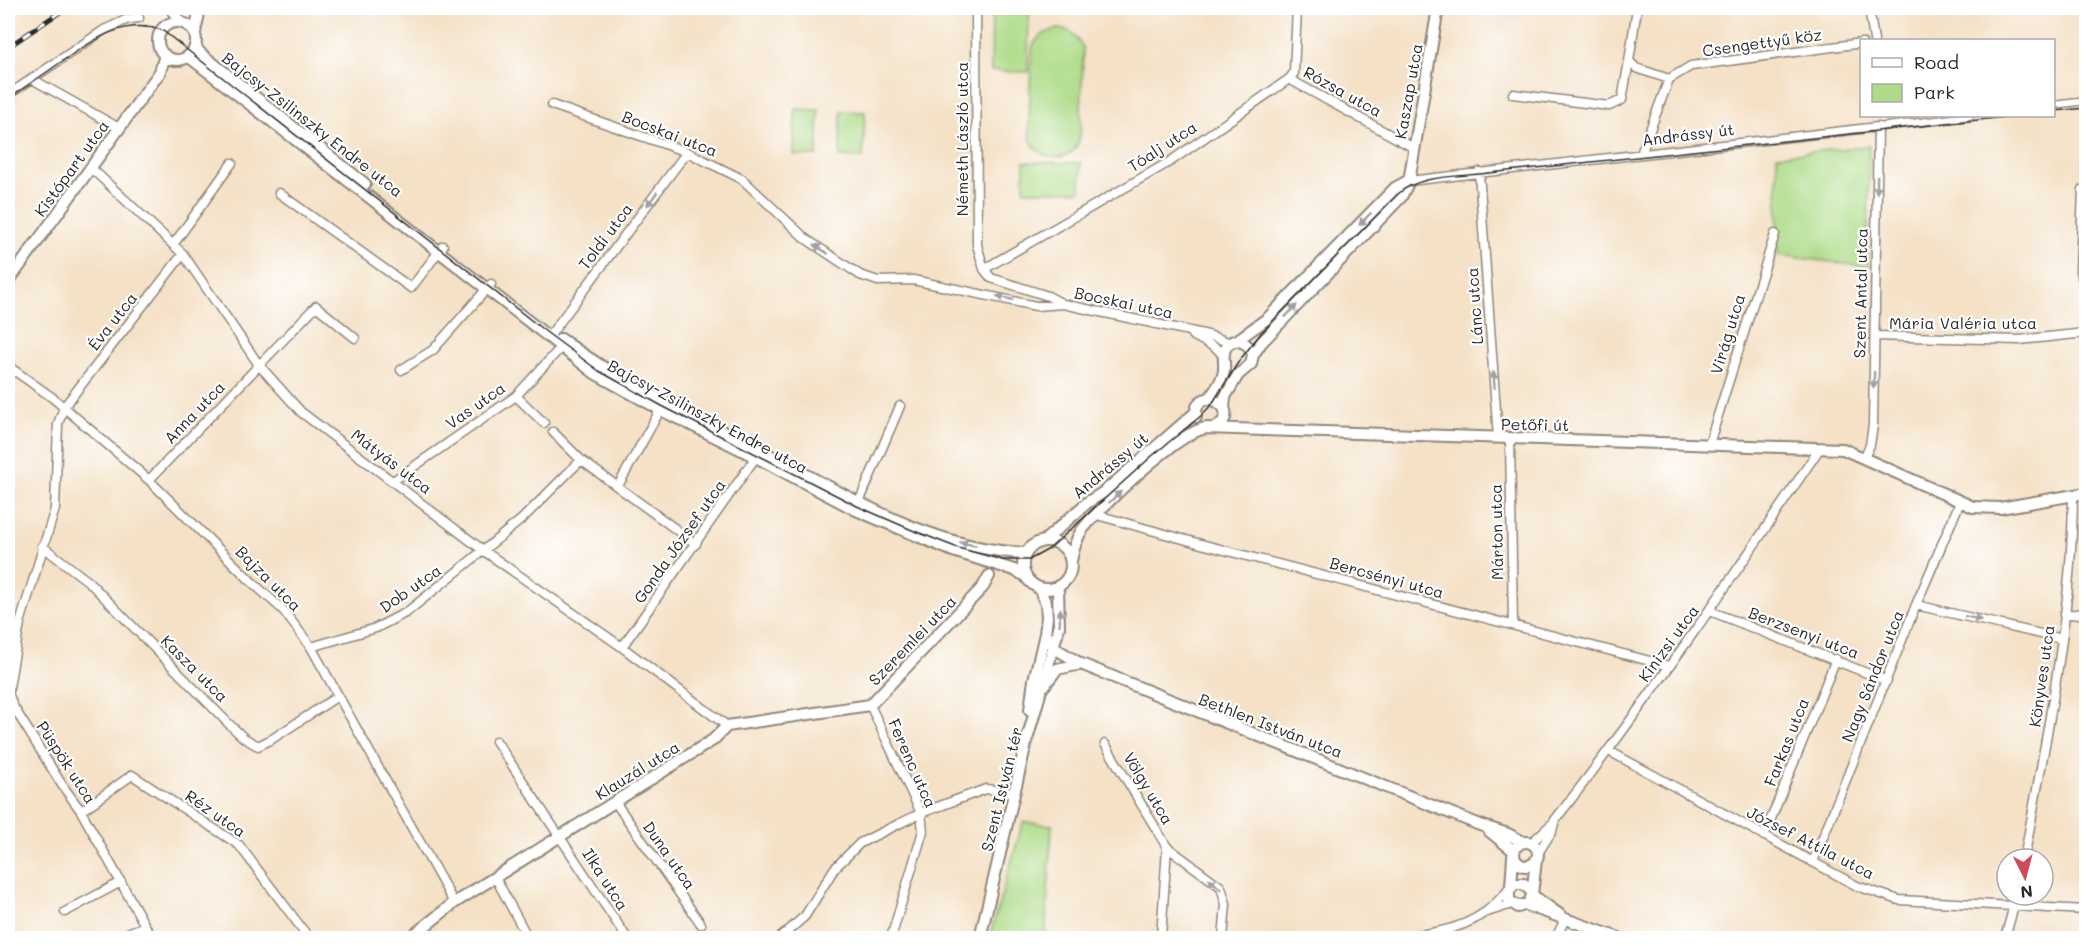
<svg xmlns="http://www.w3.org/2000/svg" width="2094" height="946" font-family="Mali,sans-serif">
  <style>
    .green { fill: #addb87; stroke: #6c8359; stroke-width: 1.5 }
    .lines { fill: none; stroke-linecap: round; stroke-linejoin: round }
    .pedestrian-casing { stroke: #908678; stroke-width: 9 }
    .minor-casing { stroke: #908678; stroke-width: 11 }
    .tertiary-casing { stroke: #908678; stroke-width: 14 }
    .pedestrian { stroke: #fff; stroke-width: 6 }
    .minor { stroke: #fff; stroke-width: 8 }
    .tertiary { stroke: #fff; stroke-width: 10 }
    .tram { stroke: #2b2b2b; stroke-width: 1.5 }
    .rail-casing { stroke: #2b2b2b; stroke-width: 5 }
    .rail { stroke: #fff; stroke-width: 3; stroke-dasharray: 9; stroke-linecap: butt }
    .oneway { fill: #a0a0a0 }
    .labels { text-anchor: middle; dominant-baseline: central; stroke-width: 4.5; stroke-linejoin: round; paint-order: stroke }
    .street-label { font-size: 16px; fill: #2b2b2b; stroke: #fff }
  </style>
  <rect width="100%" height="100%" fill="#fff"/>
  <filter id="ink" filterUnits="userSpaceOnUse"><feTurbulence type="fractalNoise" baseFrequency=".0167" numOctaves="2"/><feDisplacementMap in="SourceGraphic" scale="12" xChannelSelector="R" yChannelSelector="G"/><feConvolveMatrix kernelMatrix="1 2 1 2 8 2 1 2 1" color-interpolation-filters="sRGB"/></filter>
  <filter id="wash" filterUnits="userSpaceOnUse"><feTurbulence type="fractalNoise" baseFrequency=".008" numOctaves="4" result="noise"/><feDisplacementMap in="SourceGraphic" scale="24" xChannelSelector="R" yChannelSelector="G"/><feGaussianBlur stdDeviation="1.35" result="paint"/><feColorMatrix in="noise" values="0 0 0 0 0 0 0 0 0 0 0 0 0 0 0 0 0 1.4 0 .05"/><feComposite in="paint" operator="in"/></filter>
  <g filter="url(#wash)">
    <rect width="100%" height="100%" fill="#f4e1c6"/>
    <!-- green -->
    <path class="green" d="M992 8H1029L1028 72 991 71Z
      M1058 29 1070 31 1083 47C1083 68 1082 90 1081 111 1081 121 1082 134 1078 143 1069 166 1035 160 1030 137 1028 131 1031 51 1033 46 1037 35 1048 31 1058 29Z
      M795 109 819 110 817 156 794 155Z
      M841 111 865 112 863 158 840 157Z
      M1869 146 1868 267 1778 255 1777 155Z
      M1024 162 1081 163 1080 191H1024Z
      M1023 822 1052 825 1045 938H989Z"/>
  </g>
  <g filter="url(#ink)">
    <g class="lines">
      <!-- pedestrian casing -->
      <g class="pedestrian-casing">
        <path id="pedestrian" d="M2054 105 2086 101
          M1878 127 1970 116
          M2082 189 2079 271 2086 292"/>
      </g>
      <!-- minor casing -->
      <g class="minor-casing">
        <path id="minor" d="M976 8 977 245 984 269 991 278 1048 296 1063 304 1208 335 1231 343
          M1637 8 1629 61 1636 68 1669 79 1641 154
          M1869 8 1874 40
          M32 79 119 128
          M1289 79 1414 148
          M1669 79 1691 66 1862 43
          M1513 94 1609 106 1622 100 1629 61
          M8 95 104 30 128 19 139 18
          M552 105 687 152 742 179 806 239 860 275 878 281 913 280 1036 306 1063 304
          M90 167 183 254 259 365 301 412 484 551 622 647 727 726
          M1479 172 1498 438
          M1409 181 1878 127 1873 425 1870 445 1864 458
          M279 193 411 288 443 246
          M173 245 232 163
          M984 269 1171 161 1289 79 1294 73 1297 8
          M1192 335 1216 348 1223 355
          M1875 336 2019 340 2086 333
          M548 338 687 152
          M8 366 53 398 149 480 254 584 283 610 311 647 454 903
          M401 370 433 350 491 284
          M516 396 544 423
          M553 432 581 460 696 544
          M1510 438 1513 625
          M1709 444 1775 234
          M149 480 316 306 355 338
          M393 481 516 396 565 343
          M618 486 663 405
          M857 507 900 406
          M1097 515 1201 544 1669 666
          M42 546 89 582 228 723 244 738 258 746 272 739 338 696
          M1916 605 2062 639
          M1710 611 1887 681
          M2064 615 2086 613
          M311 647 376 628 407 612 522 519 581 460
          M622 647 758 454
          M870 705 921 813 923 831 891 938
          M496 741 627 938
          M1105 744 1167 847 1221 887 1226 904 1223 938
          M1609 751 1857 886 1899 900 2086 910
          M615 802 701 924
          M81 811 132 775 239 845 309 938
          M1764 836 1836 659
          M1531 843 1555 821
          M1538 853 1552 831 1555 820C1649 700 1735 574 1820 448
          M2024 859C2046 739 2072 618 2073 496
          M1813 862 1916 605 1960 502
          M495 877 528 938
          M65 912 121 882
          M1487 912 1512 904
          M115 938 145 926
          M152 938 81 811 62 785 13 706 8 693 20 623 55 509 58 424 64 407 183 254
          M780 938 805 916 834 869 860 843 921 813 986 789 1015 793
          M1161 938 1167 847
          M1387 938C1420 935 1456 933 1484 913 1493 907 1500 898 1509 890
          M1556 938 1565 919
          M2005 938 2017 895"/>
      </g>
      <!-- tertiary casing -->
      <g class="tertiary-casing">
        <path id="tertiary" d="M171 8 180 22
          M158 41a19 19 0 1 1 38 0a19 19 0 1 1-38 0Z
          M195 33 200 8
          M195 46 200 53 365 184
          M188 56 596 374 661 410 756 457 856 510 953 551 1014 570 1026 576
          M8 282 160 72 165 55
          M561 339C623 384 691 416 760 450 843 493 930 550 1026 553
          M1236 341 1268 318 1395 188 1408 181
          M1209 399C1215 391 1224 379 1224 369 1225 362 1222 356 1225 349 1232 334 1250 342 1253 355
          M1224 408 1225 397 1238 375 1251 364 1253 355 1261 343 1401 197 1409 181 1438 8
          M1196 417C1193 380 1248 409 1215 428
          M1044 541 1088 502 1104 492 1195 413
          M1023 565a24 24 0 1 1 48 0a24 24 0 1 1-48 0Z
          M1071 561C1073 550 1076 539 1082 530 1101 506 1178 432 1206 428L1843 449 1973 507 2000 508 2086 493
          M1045 634 1053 647 1081 664 1480 825 1508 834 1523 842
          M1044 686 1057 669 1081 664
          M1030 710 1034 680 1045 634 1047 617 1046 604 1039 588
          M1488 830 1514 851
          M1514 854a12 12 0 1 1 24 0a12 12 0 1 1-24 0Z
          M1511 887 1513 856
          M1531 891 1524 884H1515L1509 890V900L1518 907 1529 903 1532 895 1536 860
          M1532 895 1560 915
          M1526 905 1619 938
          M410 938 454 903 713 740 727 726 870 705 983 587 989 576
          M980 938 1026 743 1059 627 1058 586"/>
      </g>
      <!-- pedestrian -->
      <use href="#pedestrian" class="pedestrian"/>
      <!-- minor -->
      <use href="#minor" class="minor"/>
      <!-- tertiary -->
      <use href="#tertiary" class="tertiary"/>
      <!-- tram -->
      <path class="tram" d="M8 99C25 87 43 75 61 62 92 41 123 17 162 30L550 335 599 371 662 406 857 506 912 530 958 548 1003 560H1029L1049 549 1152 456 1202 415 1212 404 1239 361 1261 333 1398 194C1420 174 1461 177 1489 173L2015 116
        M2054 111 2086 108"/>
      <!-- rail casing -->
      <g class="rail-casing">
        <path id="rail" d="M8 47 66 8"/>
      </g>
      <!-- rail -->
      <use href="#rail" class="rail"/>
    </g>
    <!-- one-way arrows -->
    <defs><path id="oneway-solid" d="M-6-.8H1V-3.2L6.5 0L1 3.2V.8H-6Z" transform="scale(1.5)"/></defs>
    <g class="oneway">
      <use href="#oneway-solid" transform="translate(1877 185) rotate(91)"/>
      <use href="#oneway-solid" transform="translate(652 199) rotate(127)"/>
      <use href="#oneway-solid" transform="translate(1365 219) rotate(134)"/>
      <use href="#oneway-solid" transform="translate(821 249) rotate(-146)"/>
      <use href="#oneway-solid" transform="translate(1005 298) rotate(-167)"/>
      <use href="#oneway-solid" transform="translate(1291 311) rotate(-46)"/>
      <use href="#oneway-solid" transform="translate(1494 380) rotate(-94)"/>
      <use href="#oneway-solid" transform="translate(1874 380) rotate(91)"/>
      <use href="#oneway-solid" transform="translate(1115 497) rotate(-44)"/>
      <use href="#oneway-solid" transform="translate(968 544) rotate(-166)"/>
      <use href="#oneway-solid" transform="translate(1060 617) rotate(-87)"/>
      <use href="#oneway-solid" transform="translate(1973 618) rotate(13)"/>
      <use href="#oneway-solid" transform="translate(1215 884) rotate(-138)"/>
    </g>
  </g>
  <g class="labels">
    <!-- street labels -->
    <g class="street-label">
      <text transform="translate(1762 42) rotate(-8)">Csengettyű köz</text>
      <text transform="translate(1343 91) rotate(29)">Rózsa utca</text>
      <text transform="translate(1408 91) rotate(-80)">Kaszap utca</text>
      <text transform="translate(313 124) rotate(38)">Bajcsy-Zsilinszky Endre utca</text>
      <text transform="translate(670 133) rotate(21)">Bocskai utca</text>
      <text transform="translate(1688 134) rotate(-7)">Andrássy út</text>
      <text transform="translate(961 139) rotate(-90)">Németh László utca</text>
      <text transform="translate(1162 146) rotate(-33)">Tóalj utca</text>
      <text transform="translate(71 168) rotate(-54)">Kistópart utca</text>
      <text transform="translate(605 236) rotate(-53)">Toldi utca</text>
      <text transform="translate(1860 293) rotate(-89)">Szent Antal utca</text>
      <text transform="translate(1124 302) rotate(12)">Bocskai utca</text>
      <text transform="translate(1474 306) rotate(-94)">Lánc utca</text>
      <text transform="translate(112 321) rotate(-52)">Éva utca</text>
      <text x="1963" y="322">Mária Valéria utca</text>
      <text transform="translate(1727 334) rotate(-73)">Virág utca</text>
      <text transform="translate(475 405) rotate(-35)">Vas utca</text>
      <text transform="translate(194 412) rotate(-46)">Anna utca</text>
      <text transform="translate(708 416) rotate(28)">Bajcsy-Zsilinszky Endre utca</text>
      <text transform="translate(1535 424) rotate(1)">Petőfi út</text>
      <text transform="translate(392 461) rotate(37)">Mátyás utca</text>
      <text transform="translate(1110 465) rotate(-40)">Andrássy út</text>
      <text transform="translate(1496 532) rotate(-91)">Márton utca</text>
      <text transform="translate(679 541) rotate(-55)">Gonda József utca</text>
      <text transform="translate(1387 577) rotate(15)">Bercsényi utca</text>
      <text transform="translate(269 578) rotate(45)">Bajza utca</text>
      <text transform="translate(410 588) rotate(-35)">Dob utca</text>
      <text transform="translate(1804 632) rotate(21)">Berzsenyi utca</text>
      <text transform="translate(912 640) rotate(-46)">Szeremlei utca</text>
      <text transform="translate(1668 643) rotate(-54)">Kinizsi utca</text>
      <text transform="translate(195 668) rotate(45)">Kasza utca</text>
      <text transform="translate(1872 676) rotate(-68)">Nagy Sándor utca</text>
      <text transform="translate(2041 676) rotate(-82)">Könyves utca</text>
      <text transform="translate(1271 725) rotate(21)">Bethlen István utca</text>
      <text transform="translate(1786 742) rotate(-68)">Farkas utca</text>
      <text transform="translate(67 762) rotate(57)">Püspök utca</text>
      <text transform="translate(913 763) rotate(66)">Ferenc utca</text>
      <text transform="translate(637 770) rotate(-32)">Klauzál utca</text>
      <text transform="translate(1149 788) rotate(59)">Völgy utca</text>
      <text transform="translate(1001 789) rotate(-76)">Szent István tér</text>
      <text transform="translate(216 813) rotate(35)">Réz utca</text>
      <text transform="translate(1811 842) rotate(27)">József Attila utca</text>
      <text transform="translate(670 855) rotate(55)">Duna utca</text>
      <text transform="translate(606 879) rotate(57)">Ilka utca</text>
    </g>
  </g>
  <!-- margin -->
  <rect width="2094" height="946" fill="none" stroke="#fff" stroke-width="30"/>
  <!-- legend -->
  <rect x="1860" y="39" width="195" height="78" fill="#ffffff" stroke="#aaaaaa" stroke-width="1.5"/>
  <rect x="1872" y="58" width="30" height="9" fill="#ffffff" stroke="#aaaaaa" stroke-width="1.5"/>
  <text x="1914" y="69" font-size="18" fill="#2b2b2b">Road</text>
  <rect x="1872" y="84" width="30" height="18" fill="#addb87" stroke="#aaaaaa" stroke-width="1.5"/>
  <text x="1914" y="99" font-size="18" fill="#2b2b2b">Park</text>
  <!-- north arrow -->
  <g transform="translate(2025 877) rotate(174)"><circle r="28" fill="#ffffff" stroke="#aaaaaa" stroke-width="1.5"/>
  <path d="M0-4.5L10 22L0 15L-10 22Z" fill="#d1495b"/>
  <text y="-9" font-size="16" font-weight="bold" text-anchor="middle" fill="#2b2b2b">N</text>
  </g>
</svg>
